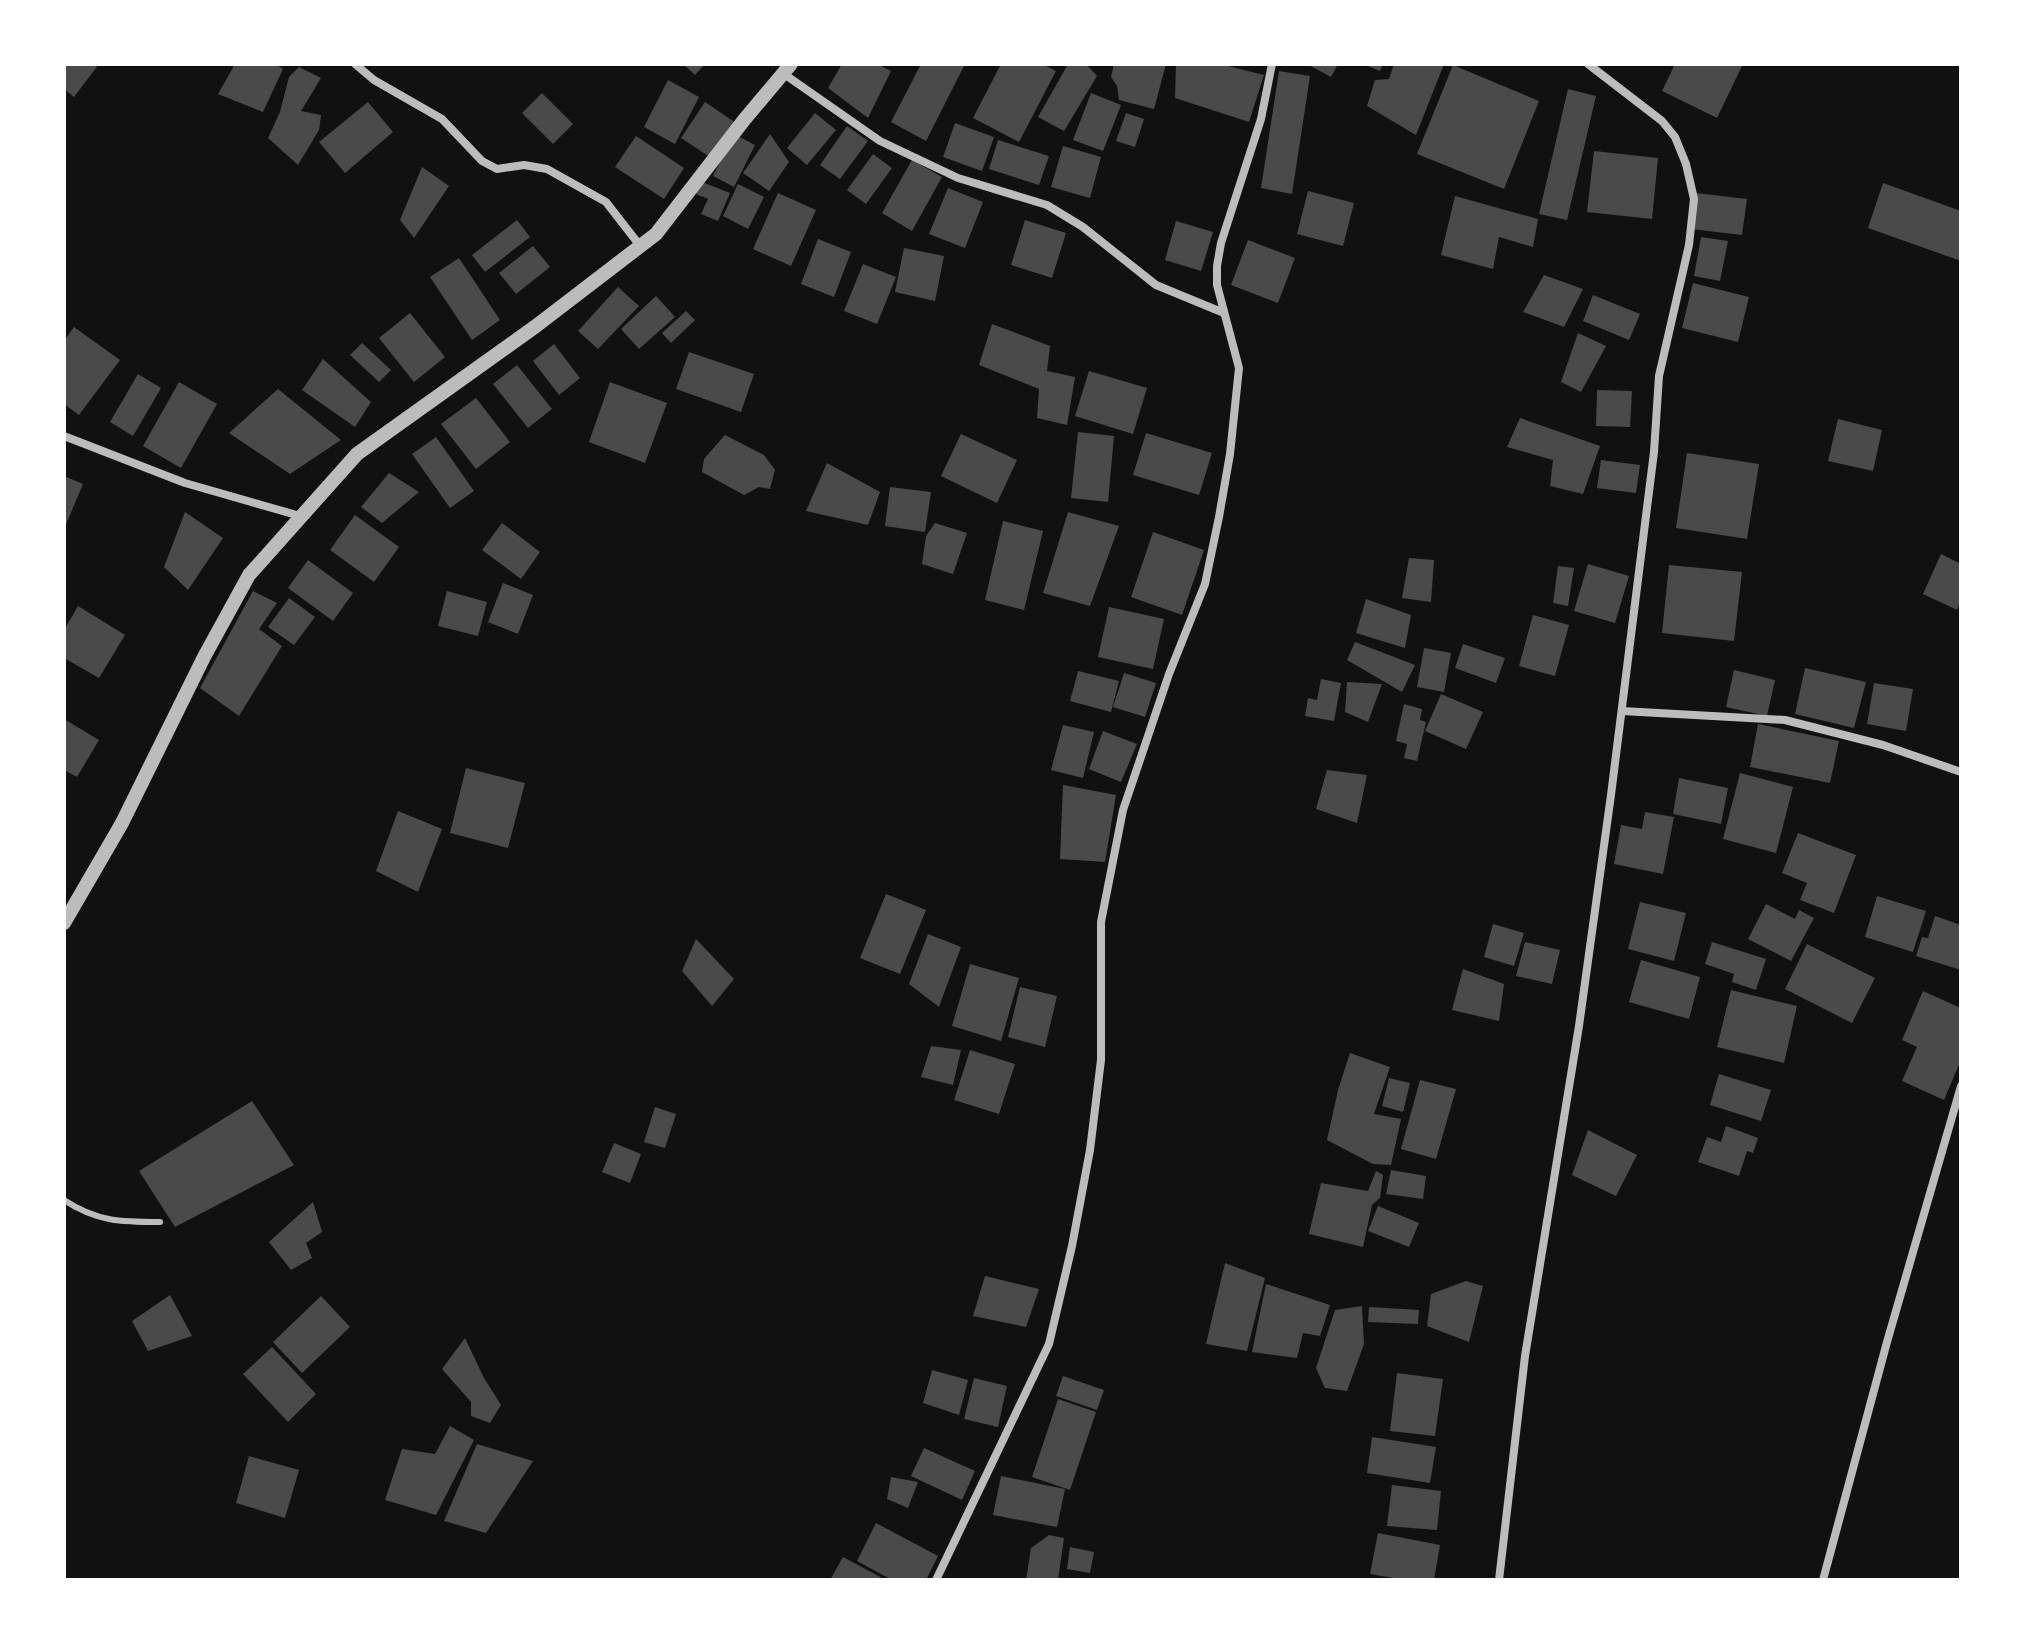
<svg xmlns="http://www.w3.org/2000/svg" width="2025" height="1644" font-family="Lato,sans-serif">
  <style>
    .building { fill: #4a4a4a }
    .lines { fill: none; stroke-linecap: round; stroke-linejoin: round }
    .service { stroke: #bcbcbc; stroke-width: 6 }
    .minor { stroke: #bcbcbc; stroke-width: 8 }
    .tertiary { stroke: #bcbcbc; stroke-width: 14 }
  </style>
  <rect width="100%" height="100%" fill="#111"/>
  <!-- building -->
  <path class="building" d="M64 64H99L74 97 64 89Z
    M235 64H275L283 69 263 112 218 94Z
    M683 64H705L695 75Z
    M842 64H877L891 71 868 118 828 88Z
    M921 64H965L926 141 891 122Z
    M1001 64H1042L1056 71 1019 142 973 118Z
    M1068 64H1086L1097 76 1064 131 1038 117Z
    M1114 64H1166L1154 109 1119 100 1117 86 1111 77Z
    M1176 64H1220L1264 75 1249 122 1175 98Z
    M1307 64H1338L1331 77Z
    M1363 64H1383L1380 71Z
    M1394 64H1444L1416 135 1367 106 1375 80 1389 79Z
    M1675 64H1743L1717 118 1662 91Z
    M1453 65 1539 101 1504 189 1417 154Z
    M299 67 321 78 301 111 321 115 319 130 298 165 268 138 280 112 289 77Z
    M1279 71 1310 76 1292 194 1261 188Z
    M668 80 699 97 675 144 644 127Z
    M1568 89 1596 96 1567 220 1539 214Z
    M542 93 573 124 553 144 522 113Z
    M1091 93 1121 105 1103 151 1073 140Z
    M368 102 393 132 345 173 319 142Z
    M705 102 736 123 713 159 681 138Z
    M815 113 836 130 807 165 787 148Z
    M1126 113 1144 119 1135 147 1116 141Z
    M955 123 994 137 982 171 943 157Z
    M847 126 868 141 840 179 820 165Z
    M734 134 755 145 734 187 713 176Z
    M770 134 789 162 769 191 743 173Z
    M636 136 684 168 664 199 615 167Z
    M998 140 1049 156 1039 185 989 169Z
    M1063 146 1101 157 1090 198 1051 187Z
    M1594 151 1658 158 1652 219 1587 212Z
    M873 154 892 168 866 204 847 190Z
    M912 160 942 177 912 231 882 213Z
    M422 167 449 186 414 238 400 220Z
    M702 182 730 193 718 221 701 214 708 199 696 194Z
    M1883 183 1961 211V261L1868 228Z
    M738 184 764 197 748 229 723 216Z
    M948 188 983 202 965 248 929 234Z
    M1308 191 1354 203 1343 246 1297 234Z
    M778 193 816 210 791 266 753 249Z
    M1696 193 1747 199 1742 235 1691 229Z
    M1455 196 1538 219 1533 247 1499 237 1493 269 1441 255Z
    M517 220 530 237 485 272 472 255Z
    M1025 220 1066 233 1052 278 1011 265Z
    M1176 221 1213 232 1201 271 1165 260Z
    M1701 237 1728 241 1720 281 1694 276Z
    M818 239 851 252 834 297 801 284Z
    M1248 240 1295 258 1278 303 1231 285Z
    M533 246 550 267 516 294 499 273Z
    M904 248 944 256 935 301 895 292Z
    M459 258 500 320 472 340 430 277Z
    M863 264 896 277 877 324 844 311Z
    M1544 275 1583 289 1564 327 1523 312Z
    M1693 283 1749 297 1738 342 1682 328Z
    M618 287 639 306 598 349 578 331Z
    M1593 295 1640 314 1629 340 1583 321Z
    M656 296 675 317 639 349 621 329Z
    M686 311 695 320 671 343 662 333Z
    M410 313 445 357 414 382 379 338Z
    M992 324 1050 346 1047 371 1075 377 1067 425 1037 418 1039 389 979 365Z
    M74 327 120 360 79 415 64 404V341Z
    M1578 333 1606 346 1581 392 1561 382Z
    M362 343 391 370 379 382 350 355Z
    M554 344 580 378 559 395 533 361Z
    M689 352 754 374 741 412 676 389Z
    M323 359 371 402 355 427 302 390Z
    M517 365 552 409 528 428 493 384Z
    M1089 371 1147 388 1133 434 1075 416Z
    M138 374 161 388 133 436 110 422Z
    M179 382 217 404 181 468 143 446Z
    M610 382 667 403 645 463 589 442Z
    M278 389 341 440 290 474 229 433Z
    M1597 390 1632 391 1630 427 1596 426Z
    M476 398 510 442 476 469 441 424Z
    M1520 418 1600 446 1583 494 1550 486 1553 460 1507 447Z
    M1838 419 1882 430 1873 471 1828 461Z
    M1078 432 1114 436 1108 502 1071 498Z
    M1146 433 1212 453 1199 495 1133 475Z
    M961 434 1017 460 997 503 941 476Z
    M725 435 764 455 775 470 770 489 759 487 744 495 702 472 704 459Z
    M436 437 474 491 450 508 412 454Z
    M1687 453 1759 464 1747 539 1676 528Z
    M1601 460 1640 465 1636 493 1597 488Z
    M827 463 880 492 868 525 806 511Z
    M389 473 419 492 382 523 361 507Z
    M64 476 83 484 64 529Z
    M890 487 931 492 925 532 885 526Z
    M185 512 223 538 188 590 164 567Z
    M1068 512 1119 526 1090 606 1043 593Z
    M355 515 399 547 374 582 330 550Z
    M1003 521 1043 531 1024 610 985 600Z
    M502 523 540 552 521 579 482 550Z
    M935 523 967 533 953 574 922 564 926 536Z
    M1153 532 1204 550 1182 615 1131 597Z
    M1941 554 1961 564V600L1957 610 1923 594Z
    M1409 558 1434 560 1431 602 1402 598Z
    M308 560 353 593 333 621 288 588Z
    M1588 564 1629 576 1615 623 1574 611Z
    M1669 565 1742 572 1734 641 1662 633Z
    M1558 566 1574 568 1568 606 1553 603Z
    M503 583 533 595 518 634 488 622Z
    M253 591 277 603 259 629 282 646 239 716 200 688Z
    M447 591 487 602 478 636 438 626Z
    M289 598 315 617 294 645 268 627Z
    M1366 599 1411 615 1405 648 1356 633Z
    M78 606 125 635 99 678 64 658V630Z
    M1109 607 1164 619 1153 669 1098 657Z
    M1533 615 1569 625 1555 676 1519 666Z
    M1355 642 1415 665 1402 692 1347 660Z
    M1463 644 1505 658 1496 683 1455 668Z
    M1424 648 1451 653 1444 692 1417 687Z
    M1805 668 1866 682 1854 728 1795 714Z
    M1734 670 1775 680 1767 716 1726 707Z
    M1078 671 1119 681 1111 712 1070 701Z
    M1124 673 1156 683 1145 717 1113 707Z
    M1321 679 1341 683 1334 721 1305 716 1308 698 1317 700Z
    M1347 682 1382 684 1368 722 1345 712Z
    M1874 683 1913 689 1906 731 1867 724Z
    M1441 694 1483 712 1466 749 1425 731Z
    M1404 704 1422 709 1420 720 1426 722 1417 761 1404 758 1407 744 1396 741Z
    M64 719 99 740 77 777 64 770Z
    M1758 724 1839 741 1830 783 1750 767Z
    M1063 725 1094 732 1083 778 1051 770Z
    M1103 731 1137 744 1121 782 1089 769Z
    M466 768 525 783 508 848 450 833Z
    M1327 770 1367 775 1357 823 1316 809Z
    M1740 773 1793 787 1776 853 1723 839Z
    M1679 778 1728 788 1721 824 1673 814Z
    M1063 785 1116 795 1105 862 1060 859Z
    M398 811 442 829 418 892 376 871Z
    M1645 812 1674 817 1663 874 1614 864 1621 825 1642 829Z
    M1798 833 1856 855 1834 913 1800 900 1807 883 1782 873Z
    M886 894 926 910 900 974 860 958Z
    M1877 896 1926 911 1913 952 1865 937Z
    M1640 902 1686 913 1674 961 1628 949Z
    M1766 904 1795 919 1799 910 1814 918 1791 961 1748 939Z
    M1935 916 1961 925V970L1916 956 1922 937 1928 938Z
    M1493 924 1524 933 1514 966 1484 957Z
    M928 934 961 947 939 1007 909 984Z
    M696 939 734 979 712 1006 682 971Z
    M1525 942 1560 950 1552 984 1516 976Z
    M1712 942 1766 959 1756 990 1732 982 1734 974 1705 964Z
    M1807 944 1875 978 1852 1023 1785 989Z
    M1641 960 1700 977 1689 1019 1629 1002Z
    M970 964 1019 978 1001 1041 952 1026Z
    M1463 969 1504 984 1499 1021 1452 1010Z
    M1020 987 1057 996 1045 1047 1008 1037Z
    M1731 990 1797 1006 1784 1063 1717 1047Z
    M1923 991 1961 1008V1060L1944 1100 1902 1081 1917 1047 1902 1040Z
    M931 1046 961 1050 953 1085 921 1077Z
    M970 1050 1015 1064 999 1114 954 1100Z
    M1350 1053 1390 1067 1374 1114 1401 1119 1391 1165 1373 1164 1327 1140 1338 1090Z
    M1719 1074 1771 1090 1761 1121 1710 1105Z
    M1389 1078 1410 1083 1403 1112 1382 1106Z
    M1420 1080 1456 1089 1436 1159 1401 1149Z
    M252 1101 294 1165 175 1227 139 1171Z
    M655 1107 676 1114 665 1148 644 1142Z
    M1726 1126 1758 1138 1753 1153 1747 1151 1739 1176 1698 1162 1707 1137 1721 1142Z
    M1588 1130 1637 1155 1616 1196 1572 1175Z
    M614 1143 641 1154 630 1183 602 1172Z
    M1391 1170 1426 1176 1423 1199 1386 1194Z
    M1376 1171 1383 1175 1380 1198 1372 1205 1363 1247 1309 1234 1321 1183 1368 1191Z
    M313 1202 322 1232 306 1243 312 1258 291 1270 269 1242Z
    M1378 1206 1419 1223 1409 1247 1368 1231Z
    M1225 1263 1265 1278 1247 1351 1206 1344Z
    M985 1276 1039 1289 1026 1327 973 1316Z
    M1466 1281 1483 1286 1469 1342 1427 1326 1431 1294Z
    M1266 1284 1330 1305 1320 1336 1303 1333 1297 1358 1252 1352Z
    M170 1295 192 1336 148 1351 132 1321Z
    M321 1296 350 1327 302 1373 273 1342Z
    M1362 1306 1364 1344 1347 1391 1325 1388 1316 1368 1335 1310Z
    M1369 1307 1419 1310 1418 1324 1368 1322Z
    M465 1338 484 1378 501 1405 490 1423 471 1416V1402L442 1369Z
    M272 1347 316 1394 288 1422 243 1374Z
    M932 1370 968 1380 959 1415 923 1403Z
    M1397 1373 1443 1379 1435 1436 1390 1431Z
    M1063 1376 1104 1390 1097 1410 1056 1396Z
    M974 1378 1007 1386 998 1427 964 1419Z
    M1058 1399 1096 1412 1070 1490 1032 1477Z
    M450 1426 474 1440 436 1515 385 1500 402 1449 435 1454Z
    M1372 1437 1436 1447 1430 1483 1367 1473Z
    M477 1444 533 1461 486 1533 444 1521Z
    M924 1448 975 1471 962 1500 911 1476Z
    M249 1456 299 1470 285 1518 236 1503Z
    M1001 1476 1065 1489 1057 1527 993 1515Z
    M891 1477 918 1482 908 1508 887 1499Z
    M1392 1485 1441 1491 1437 1530 1387 1526Z
    M876 1523 938 1556 926 1580H892L857 1561Z
    M1378 1533 1440 1545 1434 1580H1405L1370 1574Z
    M1049 1535 1064 1538 1058 1580H1026L1031 1548Z
    M1070 1547 1094 1552 1090 1573 1067 1569Z
    M843 1557 886 1580H830Z"/>
  <g class="lines">
    <!-- service -->
    <path class="service" d="M64 1200C97 1222 122 1222 160 1222"/>
    <!-- minor -->
    <path class="minor" d="M355 64 374 80 442 119 482 161 497 169 524 165 547 169 606 202 641 247
      M784 74 880 141 958 178 1047 205 1083 227 1156 285 1224 313
      M64 436 185 483 300 516
      M1622 711 1785 720 1883 745 1961 772
      M936 1580 1049 1344 1072 1246 1090 1150 1101 1060V922L1123 810 1169 674 1205 584 1219 517 1230 454 1239 368 1217 285V266L1221 243 1261 119 1272 64
      M1499 1580 1525 1356 1579 1026 1611 795 1654 452 1659 376 1689 245 1694 199 1686 164 1675 137 1662 121 1588 64
      M1823 1580 1887 1342 1961 1086"/>
    <!-- tertiary -->
    <path class="tertiary" d="M64 923 122 823 204 657 249 575 357 454 536 326 656 234 744 120 791 64"/>
  </g>
  <!-- border -->
  <rect width="2025" height="1644" fill="none" stroke="#ffffff" stroke-width="132"/>
</svg>
